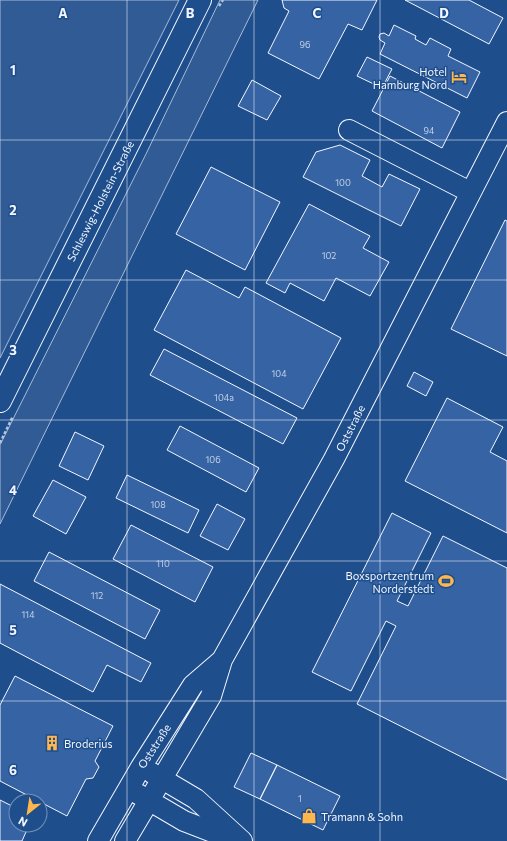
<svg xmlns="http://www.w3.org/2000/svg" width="507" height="841" font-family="Commissioner,sans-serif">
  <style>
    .green { fill: #305b95; stroke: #a8bbd7 }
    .building { fill: #3563a3; stroke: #f2f6ff }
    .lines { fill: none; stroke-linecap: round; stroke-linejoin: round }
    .minor-casing { stroke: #f2f6ff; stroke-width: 22 }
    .major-casing { stroke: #f2f6ff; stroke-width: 24 }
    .path { stroke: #b3c4dc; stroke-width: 2.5; stroke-dasharray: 3 2; stroke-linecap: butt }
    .minor { stroke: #1f4e8c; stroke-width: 20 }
    .major { stroke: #1f4e8c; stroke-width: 22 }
    .grid { fill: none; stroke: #f2f6ff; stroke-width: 1; stroke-opacity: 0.55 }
    .labels { text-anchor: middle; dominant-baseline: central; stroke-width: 3; stroke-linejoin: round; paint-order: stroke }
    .number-label { font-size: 9px; fill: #c3d1e8 }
    .poi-label { font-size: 11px; fill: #f2f6ff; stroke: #1f4e8c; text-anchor: end }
    .street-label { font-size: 11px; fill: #f2f6ff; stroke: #1f4e8c }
    .grid-label { font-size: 13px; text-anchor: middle; font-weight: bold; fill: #f2f6ff; stroke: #1f4e8c; stroke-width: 3; stroke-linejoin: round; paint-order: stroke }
  </style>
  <rect width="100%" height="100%" fill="#1f4e8c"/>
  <!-- green -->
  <path class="green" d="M0 0H179L0 358Z
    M220 0H258L0 524V445L146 154Z"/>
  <!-- building -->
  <path class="building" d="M282 0H377L362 30 348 24 319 79 268 53 289 11 284 8Z
    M405 0H469L503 18 489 44Z
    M394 25 416 36 415 39 426 45 430 38 451 49 448 56 480 72 467 98 380 54 385 43 380 40 379 37 380 34 384 33 389 36Z
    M367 57 392 69 382 88 357 76Z
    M390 76 460 112 442 148 372 111Z
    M252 80 281 96 267 120 238 106Z
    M340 145 370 160 362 176 382 187 389 174 420 189 401 226 303 177 316 152Z
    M211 167 280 202 245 270 176 234Z
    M309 204 370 236 363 248 389 262 370 296 336 278 324 301 290 283 285 293 266 283Z
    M505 220 507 221V356L451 329Z
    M186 270 239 298 245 287 341 338 303 409 154 330Z
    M164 349 297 418 283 444 150 375Z
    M414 372 433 382 426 396 407 386Z
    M447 398 503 427 490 452 507 461V533L405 481Z
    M180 426 259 468 246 492 167 450Z
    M75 432 104 446 88 480 59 466Z
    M127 475 199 510 188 533 116 498Z
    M53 480 86 497 66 534 33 516Z
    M217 504 245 519 228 550 200 536Z
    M392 513 431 533 397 601 408 606 443 536 507 568V780L357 704 396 626 386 621 351 691 312 672Z
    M131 525 213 567 195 602 113 559Z
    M49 552 160 610 145 639 34 581Z
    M0 584 151 663 141 682 107 665 93 692 0 643Z
    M15 676 113 726 95 761 99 767 93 778 86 779 67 816 0 781V705Z
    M251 753 277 765 260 799 234 787Z
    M277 765 340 796 323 830 260 799Z
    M0 800 16 808V825H29L22 841H0Z"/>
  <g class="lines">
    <!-- minor casing -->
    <g class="minor-casing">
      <path id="minor" d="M349 130 470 192
        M152 773 196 799 242 841
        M138 794 184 821 236 841
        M98 841 141 767 193 685 222 660
        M125 841 211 696 222 660 334 459 507 122"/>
    </g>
    <!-- major casing -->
    <g class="major-casing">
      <path id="major" d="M0 401 200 0"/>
    </g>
    <!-- path -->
    <path class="path" d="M219 6 223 0
      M0 443 13 416"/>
    <!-- minor -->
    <use href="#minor" class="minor"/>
    <!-- major -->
    <use href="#major" class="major"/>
  </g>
  <!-- grid -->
  <path class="grid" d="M127 0V841M254 0V841M380 0V841M0 140H507M0 280H507M0 420H507M0 561H507M0 701H507"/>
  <!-- icons -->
  <defs>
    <g id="hotel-bare" transform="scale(1.2)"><path d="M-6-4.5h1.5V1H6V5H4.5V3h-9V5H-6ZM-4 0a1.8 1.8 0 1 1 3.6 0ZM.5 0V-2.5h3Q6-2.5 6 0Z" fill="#ffb74d" stroke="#1f4e8c" stroke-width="2.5" paint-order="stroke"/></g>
    <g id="stadium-bare" transform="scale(1.2)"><path d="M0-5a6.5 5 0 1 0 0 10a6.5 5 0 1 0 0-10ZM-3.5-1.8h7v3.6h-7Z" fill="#ffb74d" stroke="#1f4e8c" stroke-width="2.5" paint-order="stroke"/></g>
    <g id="building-bare" transform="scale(1.2)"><path d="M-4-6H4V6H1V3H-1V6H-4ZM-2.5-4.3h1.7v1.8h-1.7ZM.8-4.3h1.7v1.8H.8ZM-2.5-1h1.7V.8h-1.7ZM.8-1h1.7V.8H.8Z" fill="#ffb74d" stroke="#1f4e8c" stroke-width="2.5" paint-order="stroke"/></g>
    <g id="shop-bare" transform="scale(1.2)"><path d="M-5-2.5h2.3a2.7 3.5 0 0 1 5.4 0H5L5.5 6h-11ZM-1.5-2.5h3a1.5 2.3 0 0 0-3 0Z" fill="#ffb74d" stroke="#1f4e8c" stroke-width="2.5" paint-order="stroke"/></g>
  </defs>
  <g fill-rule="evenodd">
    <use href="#hotel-bare" x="459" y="77"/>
    <use href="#stadium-bare" x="446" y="581"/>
    <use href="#building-bare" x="52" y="743"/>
    <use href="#shop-bare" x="309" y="816"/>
  </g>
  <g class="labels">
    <!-- number labels -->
    <g class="number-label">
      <text x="305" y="44">96</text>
      <text x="429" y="130">94</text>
      <text x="343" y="182">100</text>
      <text x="329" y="255">102</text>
      <text x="279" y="373">104</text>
      <text x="224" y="397">104a</text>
      <text x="213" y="459">106</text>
      <text x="158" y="504">108</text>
      <text x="163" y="563">110</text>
      <text x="97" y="595">112</text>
      <text x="28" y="614">114</text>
      <text x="300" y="798">1</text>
    </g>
    <!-- poi labels -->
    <g class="poi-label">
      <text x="447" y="71">Hotel<tspan x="447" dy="13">Hamburg Nord</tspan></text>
      <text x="434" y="575">Boxsportzentrum<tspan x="434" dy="13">Norderstedt</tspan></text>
      <text x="64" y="743" text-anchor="start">Broderius</text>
      <text x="321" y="816" text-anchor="start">Tramann &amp; Sohn</text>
    </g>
    <!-- street labels -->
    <g class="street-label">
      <text transform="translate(100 201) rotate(-63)">Schleswig-Holstein-Straße</text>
      <text transform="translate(350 428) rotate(-63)">Oststraße</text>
      <text transform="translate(154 746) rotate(-57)">Oststraße</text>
    </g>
  </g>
  <g class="grid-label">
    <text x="63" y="18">A</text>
    <text x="190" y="18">B</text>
    <text x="317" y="18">C</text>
    <text x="444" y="18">D</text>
    <text x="13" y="75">1</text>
    <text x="13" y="215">2</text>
    <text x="13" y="355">3</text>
    <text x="13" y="495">4</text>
    <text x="13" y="635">5</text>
    <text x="13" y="775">6</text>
  </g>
  <!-- north arrow -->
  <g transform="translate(28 813) rotate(210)"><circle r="19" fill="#1f4e8c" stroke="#7391ba"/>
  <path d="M0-3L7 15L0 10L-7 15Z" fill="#ffb74d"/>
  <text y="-6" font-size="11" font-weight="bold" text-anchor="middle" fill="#f2f6ff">N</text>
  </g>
</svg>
